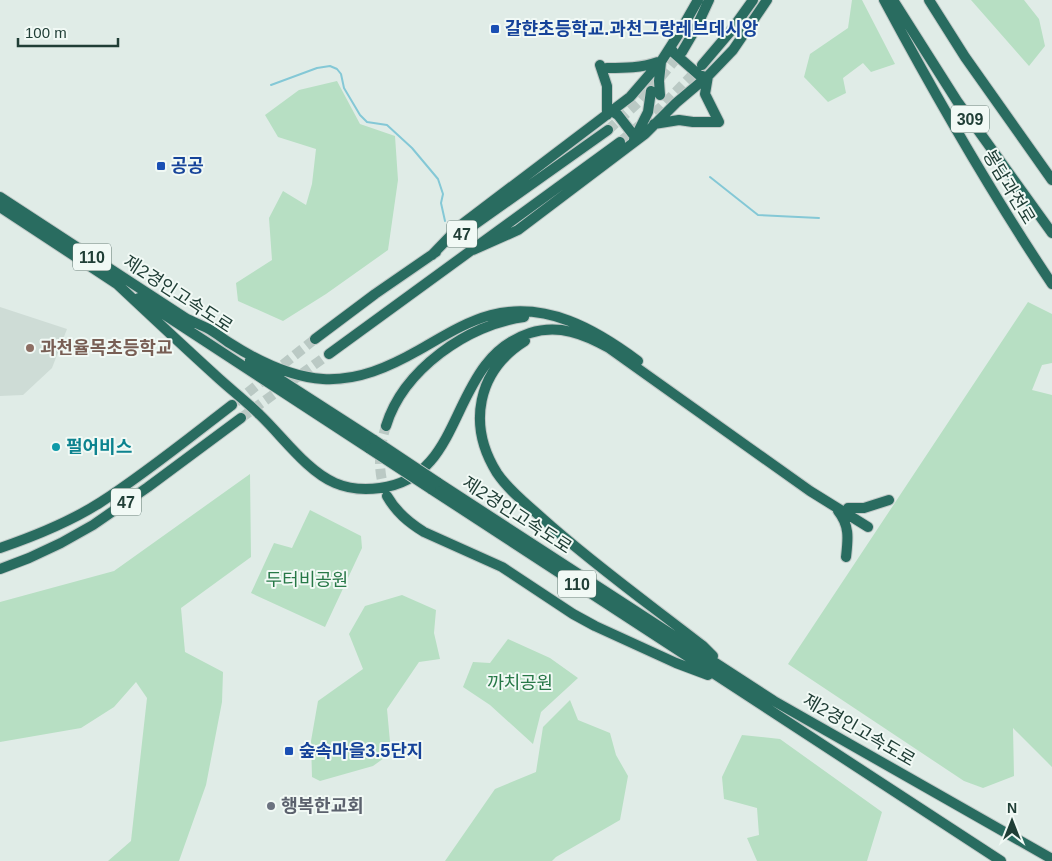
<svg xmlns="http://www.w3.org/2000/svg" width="1052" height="861" font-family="Arial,'Noto Sans KR',sans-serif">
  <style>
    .built { fill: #cedcd6 }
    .green { fill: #b7dfc3 }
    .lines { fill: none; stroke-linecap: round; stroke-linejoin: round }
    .stream { stroke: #84c8d6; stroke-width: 2 }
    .highway-tunnel { stroke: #bac9c4; stroke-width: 10; stroke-dasharray: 10 5; stroke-linecap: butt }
    .highway-casing { stroke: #c1c9c7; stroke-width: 12 }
    .highway { stroke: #296c60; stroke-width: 10 }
    .highway-bridge-casing { stroke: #c1c9c7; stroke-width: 12; stroke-linecap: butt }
    .highway-bridge { stroke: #296c60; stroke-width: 10 }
    .transit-dot { fill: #1a4fb4; stroke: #f1f9f5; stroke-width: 2 }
    .education-dot { fill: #8d6e63; stroke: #f1f9f5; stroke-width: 2 }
    .culture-dot { fill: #0f9aa8; stroke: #f1f9f5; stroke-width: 2 }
    .worship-dot { fill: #6b7280; stroke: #f1f9f5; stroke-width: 2 }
    .labels { text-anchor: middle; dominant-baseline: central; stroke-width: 4; stroke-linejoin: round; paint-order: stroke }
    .shield { fill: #f1f9f5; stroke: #5f766f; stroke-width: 1 }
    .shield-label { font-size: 16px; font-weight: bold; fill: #203e36 }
    .transit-label { font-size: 18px; font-weight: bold; fill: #164399; stroke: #f1f9f5; text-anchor: start }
    .street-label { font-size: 18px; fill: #203e36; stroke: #f1f9f5 }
    .education-label { font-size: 18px; font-weight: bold; fill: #785e54; stroke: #f1f9f5; text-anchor: start }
    .culture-label { font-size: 18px; font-weight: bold; fill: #0d838f; stroke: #f1f9f5; text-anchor: start }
    .park-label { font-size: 18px; fill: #277847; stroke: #f1f9f5 }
    .worship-label { font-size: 18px; font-weight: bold; fill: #5b616d; stroke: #f1f9f5; text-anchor: start }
  </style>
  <rect width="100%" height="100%" fill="#e0ece7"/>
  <!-- built -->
  <path class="built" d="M0 307 67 329 52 368 23 395 0 396Z"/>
  <!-- green -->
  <path class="green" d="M852 0H862L895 64 871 72 863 63 843 78 846 93 828 102 804 77 810 54 848 28Z
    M971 0H1024L1039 19 1045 46 1029 66Z
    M337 81 360 124 395 136 398 180 388 250 326 294 283 321 238 301 236 283 272 260 269 218 283 191 306 205 312 184 316 149 278 137 265 115 299 90Z
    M1028 302 1052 314V363L1042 365 1032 390 1052 395V767L1013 728 1014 776 983 788 964 781 788 664Z
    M250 474 251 557 181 608 185 652 223 672 222 702 206 785 179 861H108L131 841 147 698 136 682 114 707 81 728 0 742V602L114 571Z
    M310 510 361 536 362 548 325 627 251 593 274 543 292 548Z
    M402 595 436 610 434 633 440 659 419 662 387 709 391 753 373 766 320 781 312 777 311 741 318 701 363 669 349 634 365 606Z
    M508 639 550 658 578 678 541 712 533 744 490 705 463 687 473 662 490 663Z
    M570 700 578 720 610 733 616 755 628 776 620 820 556 857 552 861H445L495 789 536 772 543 727Z
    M742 735 780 739 882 812 867 861H757L747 838 759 835 757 808 724 799 722 777Z"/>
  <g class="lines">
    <!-- stream -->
    <path class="stream" d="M271 85 317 68 330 66 337 69 341 74 344 88 360 115 367 122 387 125 412 148 438 179 443 194 441 203 445 221
      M710 177 758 215 819 218"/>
    <!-- highway-tunnel -->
    <path class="highway-tunnel" d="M608 130 641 100 682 52
      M620 142 661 107 701 66
      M236 402 315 339
      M241 418 329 354
      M386 493C377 471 379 448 386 426"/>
    <!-- highway casing -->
    <g class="highway-casing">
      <path id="highway" d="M884 0C936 97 991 193 1052 284
        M893 0 957 101 1052 233
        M929 0 965 57 1052 180
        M672 50 674 53 699 75 706 77
        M682 52 696 28 709 0
        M600 65 607 86V115
        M702 65 730 32 753 0
        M607 68C625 68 641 68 658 62
        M708 76 705 94 719 122
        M660 95 659 81 661 62
        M612 111 618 115 635 137
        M654 124 679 120 693 122H719
        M634 140 648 112 651 91
        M0 197 190 321
        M0 207 120 286
        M450 242 608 130
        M473 250 518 230 645 134 676 103 708 76 733 50 767 0
        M432 255 461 225 630 97 662 60 678 35 698 0
        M116 283C149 314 182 345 215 375 230 389 246 401 260 415 283 437 307 471 335 483 349 489 366 490 380 488 468 477 447 360 530 333 559 324 584 334 609 348L810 491 868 527
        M139 298 370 449
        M185 318C193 322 201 325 209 329 216 333 222 338 228 342 256 360 289 377 323 379 358 381 389 367 419 350 442 337 465 322 491 315 546 301 595 329 638 361
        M315 339 375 294 436 252
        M525 341C477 371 467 425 497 473 509 491 527 504 543 519 593 564 649 604 703 646L713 656
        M329 354 620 142
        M250 360 374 440
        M386 426C403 370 468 324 524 317
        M437 482 774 701 1052 859
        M431 489 1001 861
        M387 496C396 512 408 522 424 532L502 567 573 614 595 626 676 663 708 675
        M848 508H864L889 500
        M838 511C850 526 848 539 846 557
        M0 548C35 536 70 522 101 502 146 473 189 438 232 405
        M0 569 29 558 61 543 93 525 148 487 241 418"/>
    </g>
    <!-- highway -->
    <use href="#highway" class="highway"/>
    <!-- highway-bridge casing -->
    <g class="highway-bridge-casing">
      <path id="highway-bridge" d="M374 440 437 482
        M370 449 431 489"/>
    </g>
    <!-- highway-bridge -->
    <use href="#highway-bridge" class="highway-bridge"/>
  </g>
  <!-- markers -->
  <g class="transit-dot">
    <rect x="490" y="24" width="10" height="10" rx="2.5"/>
    <rect x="156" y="161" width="10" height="10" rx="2.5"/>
    <rect x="284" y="746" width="10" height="10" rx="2.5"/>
  </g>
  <circle class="education-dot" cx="30" cy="348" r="5"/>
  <circle class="culture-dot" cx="56" cy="447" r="5"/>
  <circle class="worship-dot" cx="271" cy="806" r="5"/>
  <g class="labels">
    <!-- shield labels -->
    <g class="shield">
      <rect x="951" y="105.5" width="38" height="27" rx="4"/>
      <rect x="447" y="220.5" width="30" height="27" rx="4"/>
      <rect x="73" y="243.5" width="38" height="27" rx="4"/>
      <rect x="111" y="488.5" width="30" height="27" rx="4"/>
      <rect x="558" y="570.5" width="38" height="27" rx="4"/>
    </g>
    <g class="shield-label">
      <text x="970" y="119">309</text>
      <text x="462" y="234">47</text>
      <text x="92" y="257">110</text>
      <text x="126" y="502">47</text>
      <text x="577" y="584">110</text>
    </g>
    <!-- transit labels -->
    <g class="transit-label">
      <text x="505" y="29">갈햔초등학교.과천그랑레브데시앙</text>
      <text x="171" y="166">공공</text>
      <text x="299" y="751">숲속마을3.5단지</text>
    </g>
    <!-- street labels -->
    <g class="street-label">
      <text transform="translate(1009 187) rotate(59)">봉담과천로</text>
      <text transform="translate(178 294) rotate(33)">제2경인고속도로</text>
      <text transform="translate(517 515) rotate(33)">제2경인고속도로</text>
      <text transform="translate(859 730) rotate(30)">제2경인고속도로</text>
    </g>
    <!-- education labels -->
    <g class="education-label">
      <text x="40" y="348">과천율목초등학교</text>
    </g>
    <!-- culture labels -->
    <g class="culture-label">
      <text x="66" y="447">펄어비스</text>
    </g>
    <!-- park labels -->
    <g class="park-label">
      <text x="307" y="580">두터비공원</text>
      <text x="520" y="683">까치공원</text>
    </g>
    <!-- worship labels -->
    <g class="worship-label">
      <text x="281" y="806">행복한교회</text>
    </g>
  </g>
  <!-- north arrow -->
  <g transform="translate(1012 821)" stroke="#f1f9f5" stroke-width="4" paint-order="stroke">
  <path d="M0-4L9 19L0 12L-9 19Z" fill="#203e36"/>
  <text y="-8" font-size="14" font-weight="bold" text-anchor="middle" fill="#203e36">N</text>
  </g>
  <!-- scale -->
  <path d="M18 38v8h100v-8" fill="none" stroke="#203e36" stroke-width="2.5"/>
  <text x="25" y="38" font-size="15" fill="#203e36" stroke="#f1f9f5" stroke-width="4" paint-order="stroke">100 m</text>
</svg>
